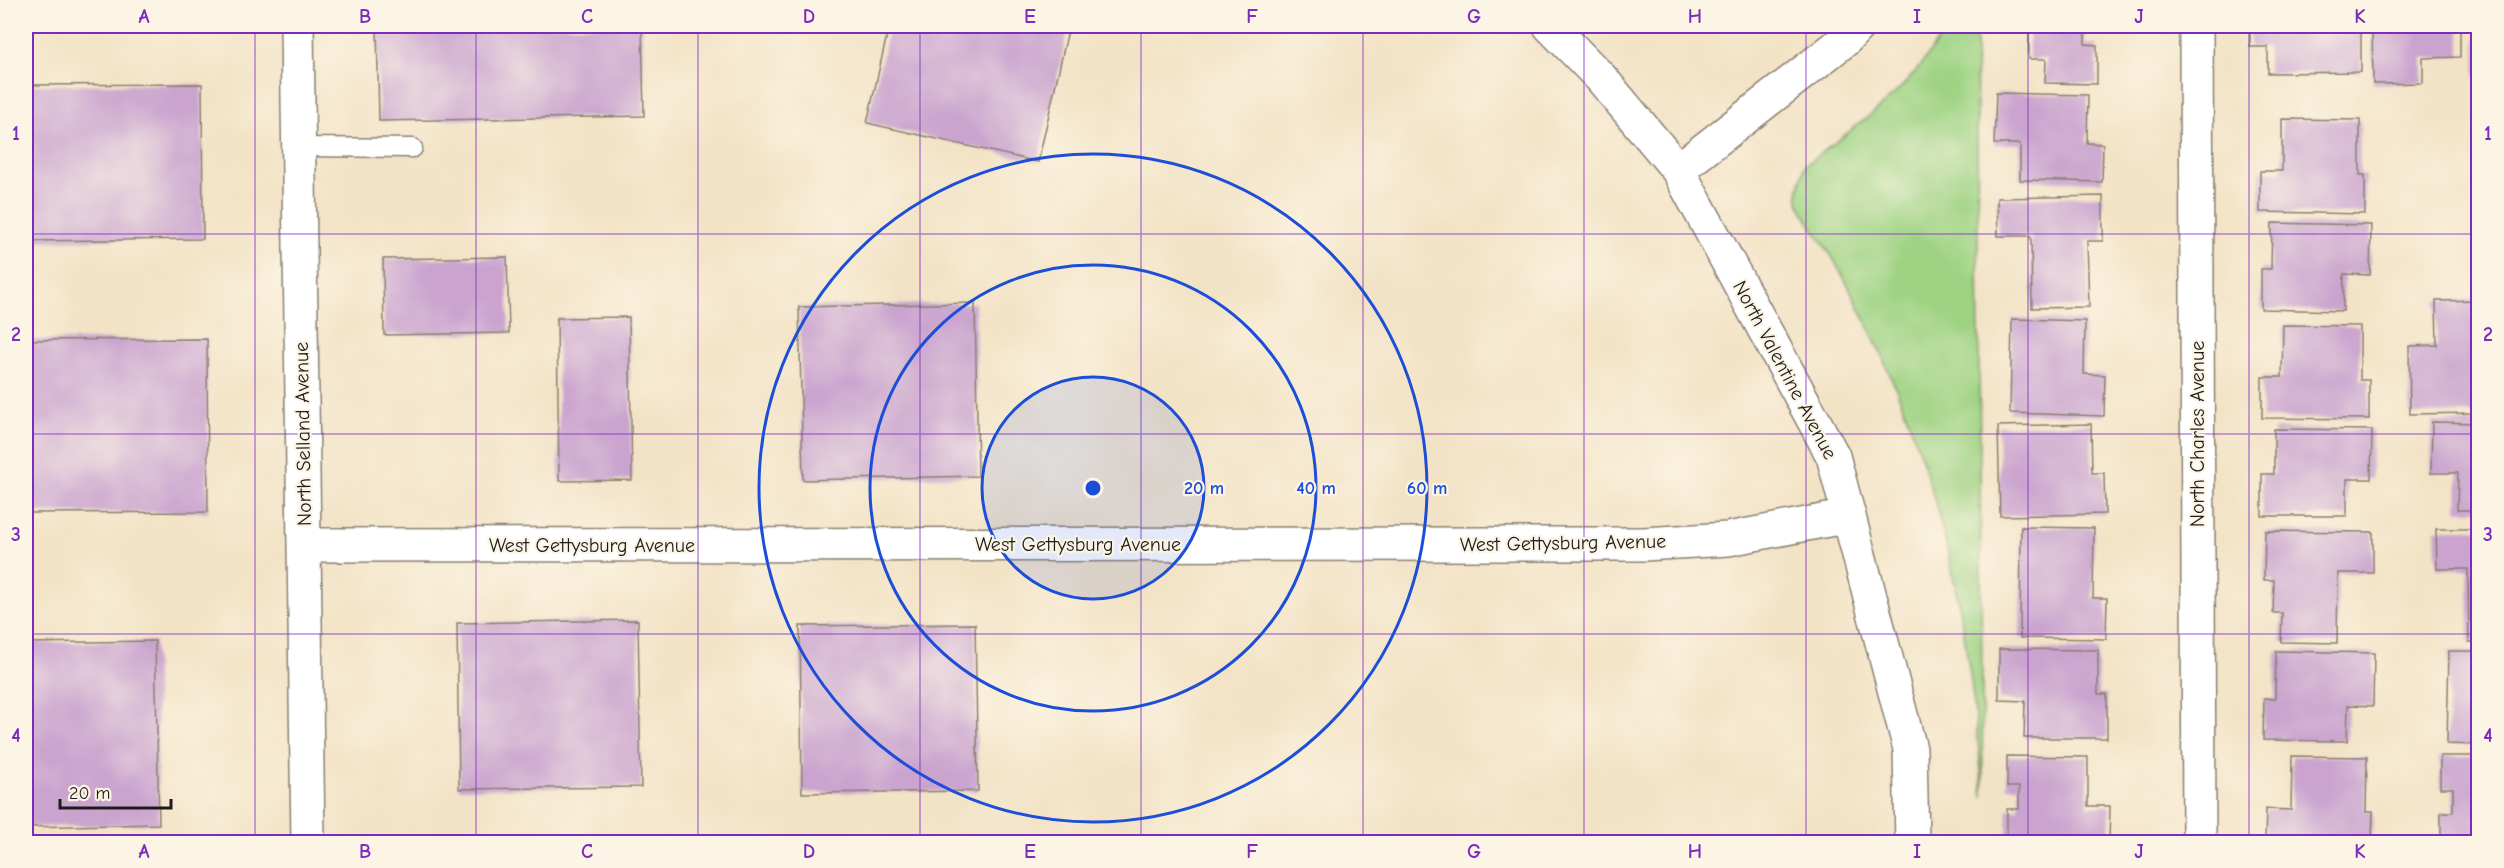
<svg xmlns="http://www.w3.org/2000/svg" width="2504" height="868" font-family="'Comic Neue',sans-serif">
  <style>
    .green { fill: #9fd383; stroke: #5e7850; stroke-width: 1.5 }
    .building { fill: #caa4cf }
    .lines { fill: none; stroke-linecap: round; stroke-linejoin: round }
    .service-casing { stroke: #888071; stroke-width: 21 }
    .minor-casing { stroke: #888071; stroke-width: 36 }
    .tertiary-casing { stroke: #888071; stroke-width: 36 }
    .service { stroke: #fff; stroke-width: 18 }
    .minor { stroke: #fff; stroke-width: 33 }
    .tertiary { stroke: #fff; stroke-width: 33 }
    .grid { fill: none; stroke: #7b2cbf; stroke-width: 1.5; stroke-opacity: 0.55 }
    .ring { fill: none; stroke: #1d4ed8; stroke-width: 3 }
    .labels { text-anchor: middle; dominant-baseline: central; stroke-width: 4.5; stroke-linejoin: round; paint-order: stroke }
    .street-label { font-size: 20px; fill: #1c1c1c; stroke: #fcf5e5 }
    .centre { fill: #1d4ed8; stroke: #fcf5e5; stroke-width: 3 }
    .ring-label { font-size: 18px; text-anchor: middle; font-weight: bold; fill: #1d4ed8; stroke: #fcf5e5; stroke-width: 4.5; stroke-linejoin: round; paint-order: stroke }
    .neatline { fill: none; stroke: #7b2cbf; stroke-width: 2 }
    .grid-label { font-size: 20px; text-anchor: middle; font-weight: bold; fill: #7b2cbf }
  </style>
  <rect width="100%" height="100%" fill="#fcf5e5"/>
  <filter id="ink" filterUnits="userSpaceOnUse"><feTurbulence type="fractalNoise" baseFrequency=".0167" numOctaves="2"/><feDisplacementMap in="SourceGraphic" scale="12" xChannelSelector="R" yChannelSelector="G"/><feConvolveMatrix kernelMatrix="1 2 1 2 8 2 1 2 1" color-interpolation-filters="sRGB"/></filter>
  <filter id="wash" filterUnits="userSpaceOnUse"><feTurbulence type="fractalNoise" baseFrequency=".008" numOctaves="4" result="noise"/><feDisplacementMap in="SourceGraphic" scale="24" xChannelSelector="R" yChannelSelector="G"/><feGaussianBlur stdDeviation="1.35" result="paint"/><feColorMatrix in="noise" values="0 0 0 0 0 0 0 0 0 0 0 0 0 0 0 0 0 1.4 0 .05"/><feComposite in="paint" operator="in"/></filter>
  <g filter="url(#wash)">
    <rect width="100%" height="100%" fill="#f3e3c6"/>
    <!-- green -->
    <path class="green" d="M1945 26H1976L1983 797C1972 655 1951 523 1897 391 1878 346 1858 301 1834 260 1825 245 1803 216 1798 201 1796 192 1803 175 1804 166 1856 126 1917 87 1945 26Z"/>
    <g id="blocks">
      <!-- building -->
      <path class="building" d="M377 26H642L644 116 379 121Z
        M889 26H1069L1038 162 867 123Z
        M1997 26H2085V44L2097 45V84L2045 83 2046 59H2029V29L1997 28Z
        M2250 26H2361V72L2268 73V47H2250Z
        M2372 26H2460V57L2423 58V83L2373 84Z
        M2476 26H2478V78H2475Z
        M202 84 203 239 26 241V85Z
        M1996 93 2088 95 2087 143 2103 144 2102 182 2020 180V144H1994Z
        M2282 119 2360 120V175H2365V214L2260 212V171H2282Z
        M2103 196V241H2087L2089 307 2032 308 2031 236H1998L1997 198Z
        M2272 223 2371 225 2370 275 2344 274 2343 311 2261 309V269H2271Z
        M507 257 509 333 384 335 383 259Z
        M2478 300V413L2410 414 2409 346 2437 345 2436 301Z
        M975 303 978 476 803 480 799 307Z
        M629 317 632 480 559 481 557 318Z
        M2012 319 2085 321 2084 374 2105 375 2104 416 2010 413Z
        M2283 325 2360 326V380H2369V419L2262 418V377H2282Z
        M207 339 208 512 26 513V340Z
        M2432 422 2478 423V510H2457L2458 473H2431Z
        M2091 424 2092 473H2104L2105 514 2000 516 1998 426Z
        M2274 429 2372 430 2371 479H2347V516H2262V474H2274Z
        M2021 527 2094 528 2093 598H2107L2106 639 2020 638Z
        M2436 529H2478V642H2469L2468 569H2437Z
        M2265 531 2373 532V573H2338L2337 643 2281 642 2282 613H2273L2274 580H2264Z
        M638 620 641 787 459 789 457 623Z
        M975 624 978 791 802 793 800 626Z
        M155 641 159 824 26 827V643Z
        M1999 649 2098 650V694H2107V738H2024L2025 701 1999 700Z
        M2276 651 2374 653 2373 706 2348 705 2347 741 2263 740 2264 698 2275 699Z
        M2449 651H2478V745L2447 744Z
        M2007 756 2088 757V806H2110L2109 842H2007V809H2019V787H2007Z
        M2292 756 2367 757 2366 812H2373L2372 842H2265L2266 809 2291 810Z
        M2440 756H2478V842H2441V812H2453V788H2440Z"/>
    </g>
  </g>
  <g filter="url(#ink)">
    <use href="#blocks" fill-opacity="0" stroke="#888071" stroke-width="1.5"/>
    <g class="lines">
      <!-- service casing -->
      <g class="service-casing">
        <path id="service" d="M299 147 413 148"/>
      </g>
      <!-- minor casing -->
      <g class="minor-casing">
        <path id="minor" d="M297 26 308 842
          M2196 26 2199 842
          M1678 170 1845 40 1858 26
          M304 545 1644 544 1728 539 1849 516"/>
      </g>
      <!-- tertiary casing -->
      <g class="tertiary-casing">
        <path id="tertiary" d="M1550 26 1601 78 1678 170 1833 456 1910 749 1912 842"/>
      </g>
      <!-- service -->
      <use href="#service" class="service"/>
      <!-- minor -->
      <use href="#minor" class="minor"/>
      <!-- tertiary -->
      <use href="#tertiary" class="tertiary"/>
    </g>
  </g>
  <!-- grid -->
  <path class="grid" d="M255 26V842M476 26V842M698 26V842M920 26V842M1141 26V842M1363 26V842M1584 26V842M1806 26V842M2028 26V842M2249 26V842M26 234H2478M26 434H2478M26 634H2478"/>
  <!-- distance rings -->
  <circle cx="1093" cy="488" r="111" fill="#1d4ed8" fill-opacity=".12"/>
  <g class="ring">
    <circle cx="1093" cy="488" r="111"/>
    <circle cx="1093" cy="488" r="223"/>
    <circle cx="1093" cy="488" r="334"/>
  </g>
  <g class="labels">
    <!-- street labels -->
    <g class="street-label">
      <text transform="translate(1785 370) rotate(62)">North Valentine Avenue</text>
      <text transform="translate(303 434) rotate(-91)">North Selland Avenue</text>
      <text transform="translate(2197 434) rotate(-90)">North Charles Avenue</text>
      <text transform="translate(1563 543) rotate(-1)">West Gettysburg Avenue</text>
      <text x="1078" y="544">West Gettysburg Avenue</text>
      <text x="592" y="545">West Gettysburg Avenue</text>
    </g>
  </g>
  <circle cx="1093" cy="488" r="9" class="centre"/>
  <g class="ring-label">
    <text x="1204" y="494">20 m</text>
    <text x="1316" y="494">40 m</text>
    <text x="1427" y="494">60 m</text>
  </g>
  <!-- margin -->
  <rect width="2504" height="868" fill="none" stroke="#fcf5e5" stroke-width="66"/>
  <!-- scale -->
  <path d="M60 799v9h111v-9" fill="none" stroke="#1c1c1c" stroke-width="3"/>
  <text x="69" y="799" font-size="18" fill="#1c1c1c" stroke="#fcf5e5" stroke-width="4.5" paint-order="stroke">20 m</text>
  <rect x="33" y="33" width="2438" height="802" class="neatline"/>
  <g class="grid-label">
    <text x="144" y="23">A</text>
    <text x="365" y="23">B</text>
    <text x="587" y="23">C</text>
    <text x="809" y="23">D</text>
    <text x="1030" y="23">E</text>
    <text x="1252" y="23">F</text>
    <text x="1474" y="23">G</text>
    <text x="1695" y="23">H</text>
    <text x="1917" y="23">I</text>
    <text x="2139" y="23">J</text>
    <text x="2360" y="23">K</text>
    <text x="16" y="140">1</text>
    <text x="2488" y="140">1</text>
    <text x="16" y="341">2</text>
    <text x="2488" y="341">2</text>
    <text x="16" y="541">3</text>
    <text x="2488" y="541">3</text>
    <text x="16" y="742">4</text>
    <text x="2488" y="742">4</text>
    <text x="144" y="858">A</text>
    <text x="365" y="858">B</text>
    <text x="587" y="858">C</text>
    <text x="809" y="858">D</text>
    <text x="1030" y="858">E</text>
    <text x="1252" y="858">F</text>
    <text x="1474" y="858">G</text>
    <text x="1695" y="858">H</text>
    <text x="1917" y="858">I</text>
    <text x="2139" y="858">J</text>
    <text x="2360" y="858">K</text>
  </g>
</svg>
